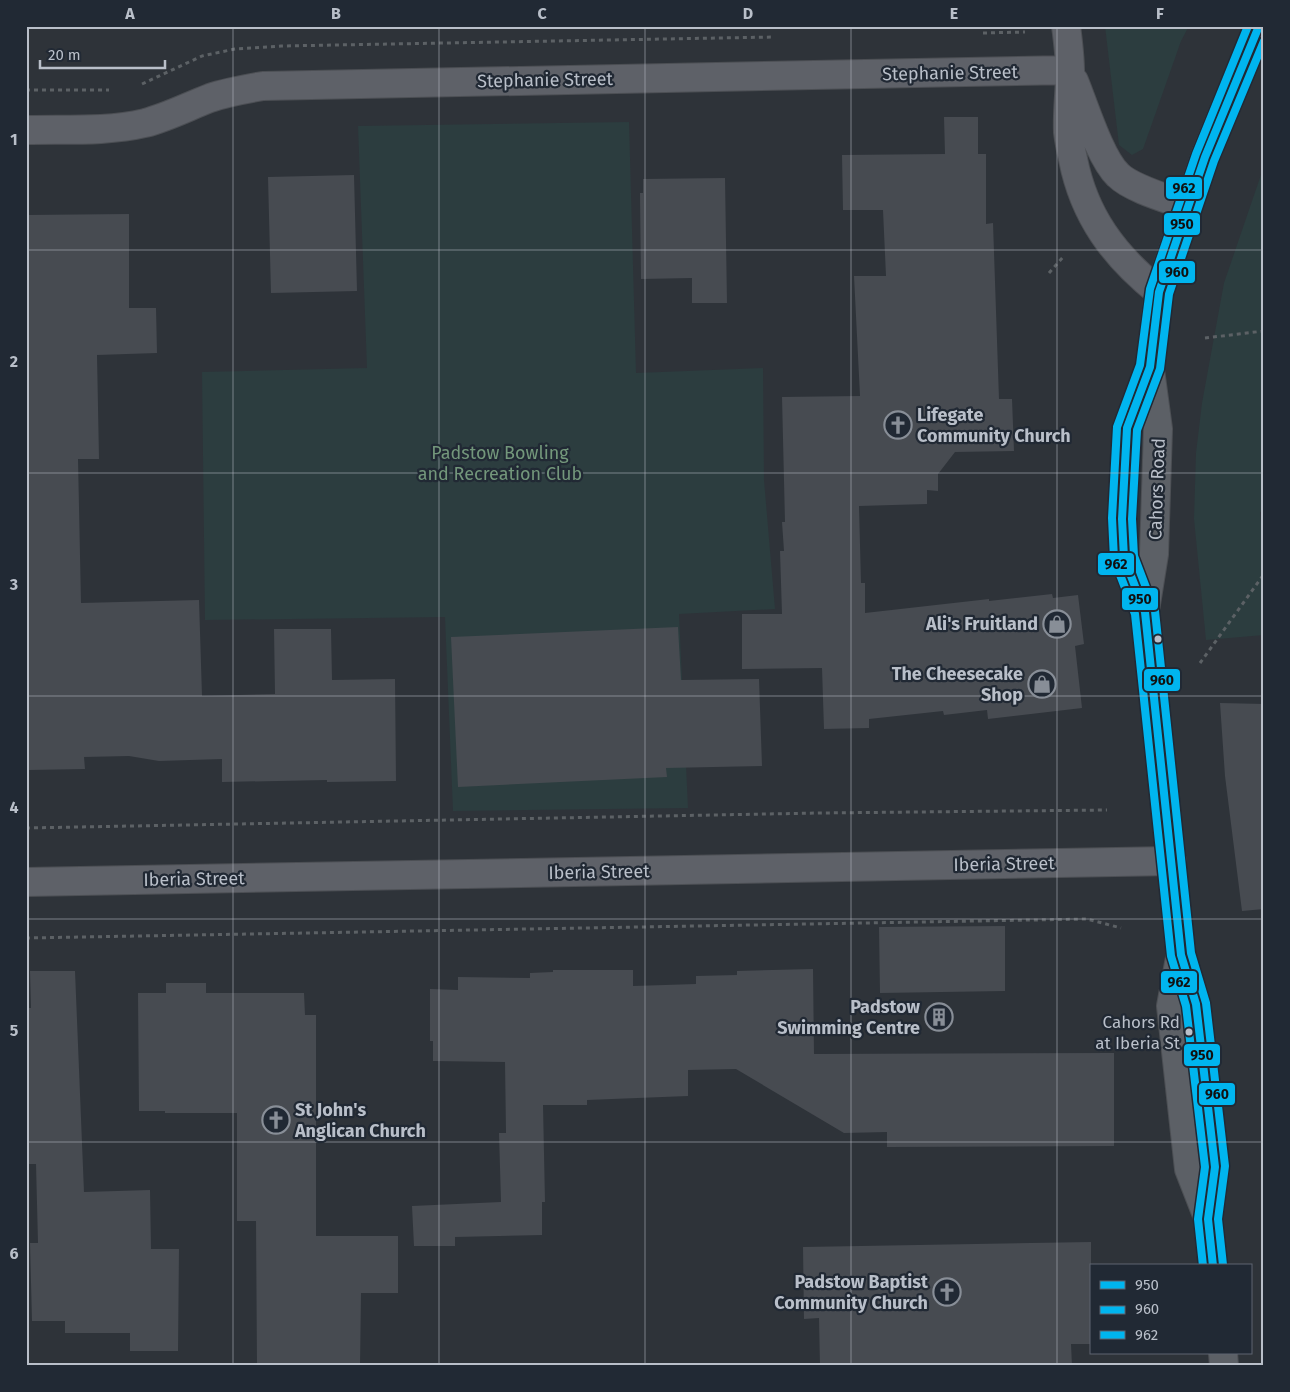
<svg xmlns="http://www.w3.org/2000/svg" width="1290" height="1392" font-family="'Fira Sans',sans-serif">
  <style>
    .green { fill: #2c3d3f }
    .building { fill: #474b51 }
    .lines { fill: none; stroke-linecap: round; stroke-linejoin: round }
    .street-casing { stroke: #4c4f54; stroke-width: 30 }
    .secondary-casing { stroke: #4c4f54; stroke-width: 30 }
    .path { stroke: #5c6165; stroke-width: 3; stroke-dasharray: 4 4; stroke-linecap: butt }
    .street { stroke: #5e6168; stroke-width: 28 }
    .secondary { stroke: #5c6066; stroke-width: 28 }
    .bus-1-casing { stroke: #212934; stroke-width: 11 }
    .bus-2-casing { stroke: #212934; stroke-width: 11 }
    .bus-3-casing { stroke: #212934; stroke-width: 11 }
    .bus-1 { stroke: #00b5ef; stroke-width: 8 }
    .bus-2 { stroke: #00b5ef; stroke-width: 8 }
    .bus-3 { stroke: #00b5ef; stroke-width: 8 }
    .grid { fill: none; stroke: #b9bfc9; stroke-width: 1; stroke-opacity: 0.55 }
    .bus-dot { fill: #b9bfc9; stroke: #212934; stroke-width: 2 }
    .labels { text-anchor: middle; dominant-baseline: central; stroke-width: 4.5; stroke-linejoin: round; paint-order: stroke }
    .bus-label { font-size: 17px; fill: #b9bfc9; stroke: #212934; text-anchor: end }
    .street-label { font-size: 18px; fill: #b9bfc9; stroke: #212934 }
    .poi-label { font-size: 18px; font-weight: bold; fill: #b9bfc9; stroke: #212934; text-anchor: end }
    .park-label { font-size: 18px; fill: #73977b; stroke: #212934 }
    .line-badge { stroke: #212934; stroke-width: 2 }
    .pale-badge-label { font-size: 14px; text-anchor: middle; font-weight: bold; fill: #111 }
    .neatline { fill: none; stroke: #b9bfc9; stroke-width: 2 }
    .grid-label { font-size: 16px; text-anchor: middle; font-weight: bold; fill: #b9bfc9 }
  </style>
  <rect width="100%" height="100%" fill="#2e3339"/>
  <!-- green -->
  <path class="green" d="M1105 26H1189L1181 41 1143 149 1132 155 1119 145Z
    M629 122 636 373 763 368 764 480 775 609 679 614 688 808 453 811 445 617 205 620 202 372 367 368 358 126Z
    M1264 166V511L1260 512 1264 554V635L1206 640 1194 519 1196 453 1202 403 1224 283Z"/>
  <!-- building -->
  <path class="building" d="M944 117H978V154H986V224L993 223 999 399H1012L1014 451 955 452 938 474V491L927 490V504L859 506 861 583H865V613L989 599V601L1052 594 1053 598 1078 595 1084 644 1075 646 1082 708 988 719 987 710 944 715 943 711 869 719V728L824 729 822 668 742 669V614H782L780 551H784L782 522H785L782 397 860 396 854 276H886L883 210H843L842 155 945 154Z
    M354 175 357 291 271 293 268 177Z
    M725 178 727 303H692V278L641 279 640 193H643V179Z
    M129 214V308H156L157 353 97 355 99 459H78L81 603 199 600 202 696 275 694 274 629H331L332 680 395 679 396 781 327 782V780L222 782V759L159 761 129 756 84 757 85 769 29 770 26 605V215Z
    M678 627 681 680 759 679 762 766 666 768 667 777 458 787 451 637Z
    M1220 703 1264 704V909L1242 911 1225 776Z
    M1005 926V991L880 993 879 927Z
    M813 969 814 1054 1114 1053V1146L887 1147V1132L844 1133 736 1069 688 1070V1096L587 1100V1105H543L545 1202H542V1235L455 1237V1246H414L412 1206 501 1202 499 1133H506L505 1062 433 1061V1041H430V989L458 990V977L530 978V973L553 972V970H633V986L696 984V976L737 975V971Z
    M30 971H75L84 1192 150 1190 151 1249H179L178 1351H130V1333H65V1321H32L30 1243H38L36 1164H28L26 1008H31Z
    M166 983H206V993H304L305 1015H316V1236H398V1293H361L360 1366H257L256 1221H237V1113H165V1111H139L138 993H166Z
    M1091 1242V1344H1071L1072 1366H820L819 1318 804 1319 803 1247Z"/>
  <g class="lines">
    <!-- street casing -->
    <g class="street-casing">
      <path id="street" d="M1066 26C1068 41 1070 57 1070 72 1070 92 1067 112 1068 132 1069 141 1071 150 1073 159 1084 216 1114 256 1159 292
        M1074 81C1084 105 1100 158 1118 175 1132 189 1169 199 1188 206
        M26 130C65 129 107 132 145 123 168 117 189 106 210 98 227 92 245 89 263 86L1070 70
        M26 882 1172 861"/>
    </g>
    <!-- secondary casing -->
    <g class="secondary-casing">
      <path id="secondary" d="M1145 610 1154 554 1158 429 1150 370
        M1180 958 1171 1006 1189 1169 1207 1215
        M1213 1266 1208 1219 1215 1167 1196 1004 1181 955 1145 612 1124 558 1122 519 1127 428 1150 367 1159 292 1205 157 1259 26
        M1223 1353 1224 1366"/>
    </g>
    <!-- path -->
    <path class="path" d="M983 33 1025 32
      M142 84 202 56 235 49 281 46 774 37
      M26 90H109
      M1049 273 1063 257
      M1205 338 1264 331
      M1200 663 1264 574
      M26 828 819 813 1107 810
      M26 938 1087 919 1121 928"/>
    <!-- street -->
    <use href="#street" class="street"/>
    <!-- secondary -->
    <use href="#secondary" class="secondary"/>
    <!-- bus-1 casing -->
    <g class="bus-1-casing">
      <path id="bus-1" d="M1213 1266 1208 1219 1215 1167 1196 1004 1181 955 1145 612 1124 558 1122 519 1127 428 1150 367 1159 292 1205 157 1259 26"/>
    </g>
    <!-- bus-2 casing -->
    <g class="bus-2-casing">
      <path id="bus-2" d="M1223 1265 1218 1219 1225 1166 1206 1003 1191 953 1155 611 1134 556 1132 519 1137 430 1160 369 1169 294 1214 161 1264 41"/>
    </g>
    <!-- bus-3 casing -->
    <g class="bus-3-casing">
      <path id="bus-3" d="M1203 1266 1198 1219 1205 1167 1186 1006 1171 956 1135 614 1114 559 1112 518 1117 427 1140 365 1150 289 1196 154 1248 26"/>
    </g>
    <!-- bus-1 -->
    <use href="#bus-1" class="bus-1"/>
    <!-- bus-2 -->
    <use href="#bus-2" class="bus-2"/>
    <!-- bus-3 -->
    <use href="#bus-3" class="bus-3"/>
  </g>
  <!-- grid -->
  <path class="grid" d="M233 26V1366M439 26V1366M645 26V1366M851 26V1366M1057 26V1366M26 250H1264M26 473H1264M26 696H1264M26 919H1264M26 1142H1264"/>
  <!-- icons -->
  <defs>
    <g id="church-ring" transform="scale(1.4375)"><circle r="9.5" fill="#212934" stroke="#888e97" stroke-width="1.5"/><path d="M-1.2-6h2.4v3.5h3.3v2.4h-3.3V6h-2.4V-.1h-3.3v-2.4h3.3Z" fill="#888e97"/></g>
    <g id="shop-ring" transform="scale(1.4375)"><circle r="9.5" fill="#212934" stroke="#888e97" stroke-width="1.5"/><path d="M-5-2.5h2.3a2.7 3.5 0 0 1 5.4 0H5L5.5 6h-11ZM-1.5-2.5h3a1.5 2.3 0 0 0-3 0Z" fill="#888e97"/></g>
    <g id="building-ring" transform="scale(1.4375)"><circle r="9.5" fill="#212934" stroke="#888e97" stroke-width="1.5"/><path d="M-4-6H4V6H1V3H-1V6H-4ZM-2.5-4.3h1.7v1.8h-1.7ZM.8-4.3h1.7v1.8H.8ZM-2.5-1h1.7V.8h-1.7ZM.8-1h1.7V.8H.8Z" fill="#888e97"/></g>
  </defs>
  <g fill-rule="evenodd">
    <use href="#church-ring" x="898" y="425"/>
    <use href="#shop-ring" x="1057" y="624"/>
    <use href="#shop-ring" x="1042" y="684"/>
    <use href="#building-ring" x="939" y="1017"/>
    <use href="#church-ring" x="276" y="1120"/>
    <use href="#church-ring" x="947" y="1292"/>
  </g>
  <!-- markers -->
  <g class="bus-dot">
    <circle cx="1158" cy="639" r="4.5"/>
    <circle cx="1189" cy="1032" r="4.5"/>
  </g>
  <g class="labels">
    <!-- bus labels -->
    <g class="bus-label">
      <text x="1180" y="1022">Cahors Rd<tspan x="1180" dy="21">at Iberia St</tspan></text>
    </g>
    <!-- street labels -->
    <g class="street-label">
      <text transform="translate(950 73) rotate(-1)">Stephanie Street</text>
      <text transform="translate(545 80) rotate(-1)">Stephanie Street</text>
      <text transform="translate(1157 489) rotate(-88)">Cahors Road</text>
      <text transform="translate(1004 864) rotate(-1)">Iberia Street</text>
      <text transform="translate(599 872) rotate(-1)">Iberia Street</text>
      <text transform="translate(194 879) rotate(-1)">Iberia Street</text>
    </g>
    <!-- poi labels -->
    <g class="poi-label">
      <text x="917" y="415" text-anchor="start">Lifegate<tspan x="917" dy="21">Community Church</tspan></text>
      <text x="1038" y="624">Ali's Fruitland</text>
      <text x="1023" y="674">The Cheesecake<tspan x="1023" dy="21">Shop</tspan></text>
      <text x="920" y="1007">Padstow<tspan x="920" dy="21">Swimming Centre</tspan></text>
      <text x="295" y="1110" text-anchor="start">St John's<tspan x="295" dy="21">Anglican Church</tspan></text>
      <text x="928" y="1282">Padstow Baptist<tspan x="928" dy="21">Community Church</tspan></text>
    </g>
    <!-- park labels -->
    <g class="park-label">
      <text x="500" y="453">Padstow Bowling<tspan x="500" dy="21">and Recreation Club</tspan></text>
    </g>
  </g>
  <g class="line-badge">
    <rect x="1165" y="176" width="38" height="24" rx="5" fill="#00b5ef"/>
    <rect x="1163" y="212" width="38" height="24" rx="5" fill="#00b5ef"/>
    <rect x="1158" y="260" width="38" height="24" rx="5" fill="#00b5ef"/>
    <rect x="1097" y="552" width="38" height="24" rx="5" fill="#00b5ef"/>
    <rect x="1121" y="587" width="38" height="24" rx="5" fill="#00b5ef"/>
    <rect x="1143" y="668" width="38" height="24" rx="5" fill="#00b5ef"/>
    <rect x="1160" y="970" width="38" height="24" rx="5" fill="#00b5ef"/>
    <rect x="1183" y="1043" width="38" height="24" rx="5" fill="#00b5ef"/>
    <rect x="1198" y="1082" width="38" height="24" rx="5" fill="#00b5ef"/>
  </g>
  <g class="pale-badge-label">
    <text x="1184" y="193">962</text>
    <text x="1182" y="229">950</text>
    <text x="1177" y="277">960</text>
    <text x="1116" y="569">962</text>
    <text x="1140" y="604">950</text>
    <text x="1162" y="685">960</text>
    <text x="1179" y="987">962</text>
    <text x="1202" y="1060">950</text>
    <text x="1217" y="1099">960</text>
  </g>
  <!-- border -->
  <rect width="1290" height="1392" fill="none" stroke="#212934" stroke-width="55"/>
  <!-- legend -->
  <rect x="1090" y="1264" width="162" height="90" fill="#212934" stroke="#5e6570"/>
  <rect x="1100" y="1281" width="25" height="8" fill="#00b5ef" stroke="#5e6570"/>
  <text x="1135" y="1290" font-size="15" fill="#b9bfc9">950</text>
  <rect x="1100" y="1306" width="25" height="8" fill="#00b5ef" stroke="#5e6570"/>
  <text x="1135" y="1314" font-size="15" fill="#b9bfc9">960</text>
  <rect x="1100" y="1331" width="25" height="8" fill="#00b5ef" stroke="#5e6570"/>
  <text x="1135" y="1340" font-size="15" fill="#b9bfc9">962</text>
  <!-- scale -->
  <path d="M40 60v8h125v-8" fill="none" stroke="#b9bfc9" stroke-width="2.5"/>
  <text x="48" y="60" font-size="15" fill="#b9bfc9" stroke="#212934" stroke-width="4" paint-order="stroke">20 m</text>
  <rect x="28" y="28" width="1234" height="1336" class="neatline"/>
  <g class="grid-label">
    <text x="130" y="19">A</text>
    <text x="336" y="19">B</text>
    <text x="542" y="19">C</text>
    <text x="748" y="19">D</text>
    <text x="954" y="19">E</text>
    <text x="1160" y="19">F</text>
    <text x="14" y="145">1</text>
    <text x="14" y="367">2</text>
    <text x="14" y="590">3</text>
    <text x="14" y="813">4</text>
    <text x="14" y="1036">5</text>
    <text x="14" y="1259">6</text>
  </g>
</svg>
